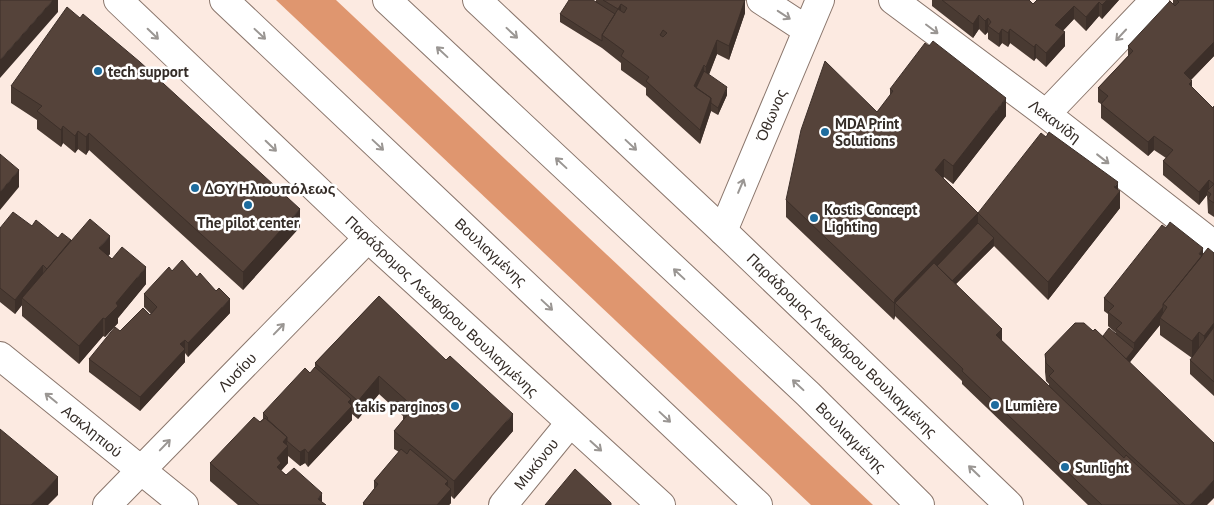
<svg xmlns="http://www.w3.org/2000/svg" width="1214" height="505" font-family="'PT Sans',sans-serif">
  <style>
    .forest { fill: #df966f }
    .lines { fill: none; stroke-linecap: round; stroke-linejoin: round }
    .street-casing { stroke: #8a766c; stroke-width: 30 }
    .secondary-casing { stroke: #8a766c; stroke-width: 30 }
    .primary-casing { stroke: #8a766c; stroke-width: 30 }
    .street { stroke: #fff; stroke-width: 28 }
    .secondary { stroke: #fff; stroke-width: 28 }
    .primary { stroke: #fff; stroke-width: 28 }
    .wall { fill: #493a32 }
    .shaded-wall { fill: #3c2f29 }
    .building { fill: #55433a; stroke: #3c2f29; fill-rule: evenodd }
    .oneway { stroke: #9a9693 }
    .poi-dot { fill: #1d6c9e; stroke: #fff; stroke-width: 2 }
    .labels { text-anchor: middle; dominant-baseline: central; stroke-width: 5; stroke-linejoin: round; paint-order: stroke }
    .poi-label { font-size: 15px; font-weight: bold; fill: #342c27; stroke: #fff; text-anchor: start }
    .street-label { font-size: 15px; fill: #342c27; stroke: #fff }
  </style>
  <rect width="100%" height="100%" fill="#fceae1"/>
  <!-- forest -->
  <path class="forest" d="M276 0H336L873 505H811Z"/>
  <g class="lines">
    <!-- street casing -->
    <g class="street-casing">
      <path id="street" d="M761 0 807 30
        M893 0 1046 114 1214 245
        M1046 114 1155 0
        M723 231 820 0
        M0 356 184 505
        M107 505 368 238
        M503 505 570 423"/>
    </g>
    <!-- secondary casing -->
    <g class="secondary-casing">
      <path id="secondary" d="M118 0 368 238 661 505
        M477 0 723 231 1009 505"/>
    </g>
    <!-- primary casing -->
    <g class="primary-casing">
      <path id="primary" d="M224 0 758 505
        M387 0 808 394 920 505"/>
    </g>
    <!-- street -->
    <use href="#street" class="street"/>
    <!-- secondary -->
    <use href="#secondary" class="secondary"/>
    <!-- primary -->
    <use href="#primary" class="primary"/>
  </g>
  <!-- wall -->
  <path class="wall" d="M596 0H745V13L729 60 717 54 709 75 727 95 718 115 711 111 700 144 646 95V88L621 70V63L602 48 560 22V14L596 2Z
    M932 0H1029L1033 4 1119 0 1102 19 1099 16 1086 31 1074 19 1063 31 1065 46 1046 67 1036 58 1034 61 1010 43 1008 47 1002 43 999 47 988 39V32L985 35 979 29 973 38 932 6Z
    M1173 0H1214V56L1191 80 1192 88 1213 108 1214 106V217L1208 213 1207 195 1199 205 1163 175V161L1166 158 1154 150 1148 156 1101 118V104L1098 102V88L1128 56V46L1173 3Z
    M11 86 300 227 243 290 89 150 86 155 78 149 75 153 63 143 61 147 37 129V120L11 103Z
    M890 89 1006 116 953 184 944 177 943 178 978 213 1118 189 1120 208 1048 300 994 246 956 284 1002 341 1049 386V384L1046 381 1045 372V354L1093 331 1103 336 1116 334V333L1108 326V314L1104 311V298L1203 255 1214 253V396L1190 374V360L1192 358 1160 335V325L1130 362 1207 505H1088L962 384V381L895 316 894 320 786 217V200L877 112 890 96Z
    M32 226 58 238 71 240 110 254 108 256 146 284 118 318V323L105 337 103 336 79 364 22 316V305L15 314 0 302V228Z
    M172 271 230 313 188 357 185 353V362L140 411 89 372V359L120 331 150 315 151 314 144 307V294Z
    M379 296 513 431 454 499 451 496V503L449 505H363V503L374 489V481L399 452 394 449V431L403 420V416L379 394 358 419 352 414V420L308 467 305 463 300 466 288 456V463L281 471 326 505H238L210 481V463L263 419V413L310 373 315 367V363Z"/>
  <!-- shaded-wall -->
  <path class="shaded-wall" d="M53 0H58V12L0 78V60Z
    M745 0V13L729 60V46Z
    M1107 0H1119L1102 19V5Z
    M1099 2V16L1086 31V17Z
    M621 4V17L618 9Z
    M1074 6V19L1055 38V25Z
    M979 15V29L973 38V24Z
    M988 18V32L985 35V21Z
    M1002 29V43L999 47V34Z
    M1010 29V43L1008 47V33Z
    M1065 32V46L1046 67V53Z
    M717 40V54L706 81V67Z
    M1214 42V56L1184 87V73Z
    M1036 44V58L1034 61V47Z
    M704 65V79L697 94 694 86Z
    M1192 81V94L1189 84Z
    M727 87V95L718 115V108Z
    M711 98V111L700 144V130Z
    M1006 98V116L953 184V166Z
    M63 126V143L61 147V130Z
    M78 131V149L75 153V136Z
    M89 133V150L86 155V137Z
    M1154 136V150L1148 156V142Z
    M944 159V177L935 188V170Z
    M19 170V187L0 210V192Z
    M1209 180V192L1207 191V195L1199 205V192Z
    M1118 182V193L1120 191V208L1048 300V282Z
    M300 209V227L243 290V272Z
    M978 213V231L895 303V316L894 320V303L895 299Z
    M110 236V254L99 266V248Z
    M994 238V246L949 291V284Z
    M1203 248V258L1199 254Z
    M43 265V279L22 298V305L15 314V300Z
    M146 267V284L118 318V323L105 337V319L116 303Z
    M230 299V313L188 357V343Z
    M1163 307V320L1160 318V325L1134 357V343Z
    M103 318V336L79 364V346Z
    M1214 323V340L1204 354V336Z
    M1002 329V343L996 335Z
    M1199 332V350L1192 359V341Z
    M185 340V362L140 411V397L180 344Z
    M1134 349V357L1122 372V364Z
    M379 376V394L358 419V401Z
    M351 399 352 420 308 467V453Z
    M513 414V431L454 499V481Z
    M287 437V447L288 446V463L281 470V480L277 485V458L283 442Z
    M305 449V463L300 466V452Z
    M58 477V495L48 505H31Z
    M1214 480V498L1207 505H1190Z
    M448 481V492L451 489V503L449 505H437L445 484Z
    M322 493V505L318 499Z"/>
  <!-- building -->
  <path class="building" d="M0 0H53L0 60Z
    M569 0H593L615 14 602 35V41L560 14Z
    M603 0H745L729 46 717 40 706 67 704 65 694 86 711 98 700 130 646 81 649 77 621 56 624 51 602 35 618 9ZM621 4 627 8 624 13 618 9ZM663 30 667 33 663 37 660 35Z
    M942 0H1029L1033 4 1037 0H1107L1102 5 1099 2 1086 17 1074 6 1055 25 1065 32 1046 53 1036 44 1034 47 1010 29 1008 33 1002 29 999 34 988 26 991 22 988 18 985 21 979 15 973 24Z
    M1177 0H1214V42L1184 73 1192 81 1189 84 1213 108 1214 106V203L1208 199 1211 194 1207 191 1214 184 1209 180 1199 192 1163 161 1173 150 1154 136 1148 142 1101 104 1108 96 1098 88 1133 51 1128 46 1170 1 1175 6 1179 2Z
    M67 7 80 18 83 14 140 62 300 209 243 272 89 133 86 137 78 131 75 136 63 126 61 130 37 111 42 106 11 86Z
    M933 41 1006 98 953 166 944 159 935 170 978 213 1041 133 1046 137 1049 132 1118 182 1114 187 1120 191 1048 282 978 213 895 299 894 303 786 200 801 130 825 61 877 112 893 91 890 89 925 43 929 46Z
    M704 71 727 87 718 108 711 103V98L696 88Z
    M0 154 19 170 0 192Z
    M13 212 32 226 36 220 58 238 62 233 71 240 47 269 43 265 15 300 0 288V228Z
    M90 219 110 236 99 248 112 259 122 247 146 267 116 303 118 306 105 319 103 318 79 346 22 298Z
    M1170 222 1203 248 1199 254 1202 256 1163 304V307L1134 343 1116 329 1122 323 1108 312 1114 306 1104 298 1162 225 1166 228Z
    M978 223 994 238 952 281 937 266Z
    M1208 248 1214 253V323L1204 336 1199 332 1192 341 1160 318 1167 307 1163 304Z
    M182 260 197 277 200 273 216 291 219 288 230 299 188 343 185 340 180 344 185 349 140 397 89 359 115 327 120 331 143 308 150 315 157 307 144 294 169 267 172 271Z
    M934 263 1002 329 996 335 1124 458 1126 455 1180 505H1102L962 371 963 369 895 303Z
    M379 296 446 360 450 356 513 414 454 481 394 431 409 413 403 408 408 402 379 376 358 401 315 363Z
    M1075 323H1084L1093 331 1095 329 1214 443V480L1190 505H1185L1126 451 1049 376 1054 371 1046 363 1045 354Z
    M1214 327V382L1190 360Z
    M1109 328 1134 349 1126 359 1103 336Z
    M315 367 351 399 348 402 352 406 308 453 305 449 300 452 287 441V437L267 419 268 418 263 413 305 368 310 373Z
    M254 417 260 422 265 418 287 437 283 442 288 446 277 458 281 463 277 467 286 475 294 468 322 493 318 499 326 505H259L210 463Z
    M0 429 58 477 31 505H0Z
    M401 449 407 454 410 449 448 481 445 484 451 489 437 505H366L363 503 378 484 374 481Z
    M575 469 611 503V505H545Z"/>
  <!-- one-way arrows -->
  <defs><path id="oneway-shaft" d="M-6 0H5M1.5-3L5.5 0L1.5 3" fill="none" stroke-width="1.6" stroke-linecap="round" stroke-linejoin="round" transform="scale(1.25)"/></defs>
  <g class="oneway">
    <use href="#oneway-shaft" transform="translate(784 15) rotate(33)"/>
    <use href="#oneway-shaft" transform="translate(932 29) rotate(37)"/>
    <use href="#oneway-shaft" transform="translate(512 33) rotate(43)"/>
    <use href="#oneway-shaft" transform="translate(153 34) rotate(44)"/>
    <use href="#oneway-shaft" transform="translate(260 34) rotate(43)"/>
    <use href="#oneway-shaft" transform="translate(1121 35) rotate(133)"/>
    <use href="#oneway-shaft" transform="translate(442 52) rotate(-137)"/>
    <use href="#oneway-shaft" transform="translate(378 145) rotate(43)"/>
    <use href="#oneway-shaft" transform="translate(631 145) rotate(43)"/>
    <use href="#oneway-shaft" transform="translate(271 146) rotate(44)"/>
    <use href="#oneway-shaft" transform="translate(1103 159) rotate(38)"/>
    <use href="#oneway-shaft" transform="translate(561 163) rotate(-137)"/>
    <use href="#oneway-shaft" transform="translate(741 186) rotate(-67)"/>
    <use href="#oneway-shaft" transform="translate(679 274) rotate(-137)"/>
    <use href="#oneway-shaft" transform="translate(547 305) rotate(43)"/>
    <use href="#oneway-shaft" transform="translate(279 329) rotate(-46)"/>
    <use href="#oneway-shaft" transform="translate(798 385) rotate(-137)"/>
    <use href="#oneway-shaft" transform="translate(51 398) rotate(-141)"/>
    <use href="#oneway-shaft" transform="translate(665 417) rotate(43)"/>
    <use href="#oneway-shaft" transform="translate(165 445) rotate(-46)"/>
    <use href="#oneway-shaft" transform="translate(596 446) rotate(42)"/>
    <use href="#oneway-shaft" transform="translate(974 471) rotate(-136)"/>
  </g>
  <!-- markers -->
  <g class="poi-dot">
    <circle cx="98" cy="71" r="5"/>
    <circle cx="825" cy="132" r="5"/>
    <circle cx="195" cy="188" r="5"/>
    <circle cx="248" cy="205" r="5"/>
    <circle cx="814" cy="218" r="5"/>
    <circle cx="995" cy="405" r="5"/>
    <circle cx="455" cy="406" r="5"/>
    <circle cx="1065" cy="467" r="5"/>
  </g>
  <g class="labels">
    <!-- poi labels -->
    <g class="poi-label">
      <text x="108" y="71">tech support</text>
      <text x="835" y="123">MDA Print<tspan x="835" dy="17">Solutions</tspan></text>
      <text x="205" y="188">ΔΟΥ Ηλιουπόλεως</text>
      <text x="824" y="209">Kostis Concept<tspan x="824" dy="17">Lighting</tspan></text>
      <text x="248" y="222" text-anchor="middle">The pilot center</text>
      <text x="1005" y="405">Lumière</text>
      <text x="445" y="406" text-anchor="end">takis parginos</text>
      <text x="1075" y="467">Sunlight</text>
    </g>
    <!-- street labels -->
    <g class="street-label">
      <text transform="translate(771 115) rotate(-67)">Όθωνος</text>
      <text transform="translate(1055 121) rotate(37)">Λεκανίδη</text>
      <text transform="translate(491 252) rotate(43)">Βουλιαγμένης</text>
      <text transform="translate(442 306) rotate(43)">Παράδρομος Λεωφόρου Βουλιαγμένης</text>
      <text transform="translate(842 345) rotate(44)">Παράδρομος Λεωφόρου Βουλιαγμένης</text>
      <text transform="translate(237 372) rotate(-46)">Λυσίου</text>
      <text transform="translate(92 431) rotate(39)">Ασκληπιού</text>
      <text transform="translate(851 437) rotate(45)">Βουλιαγμένης</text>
      <text transform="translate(536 464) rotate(-51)">Μυκόνου</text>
    </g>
  </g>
</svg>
